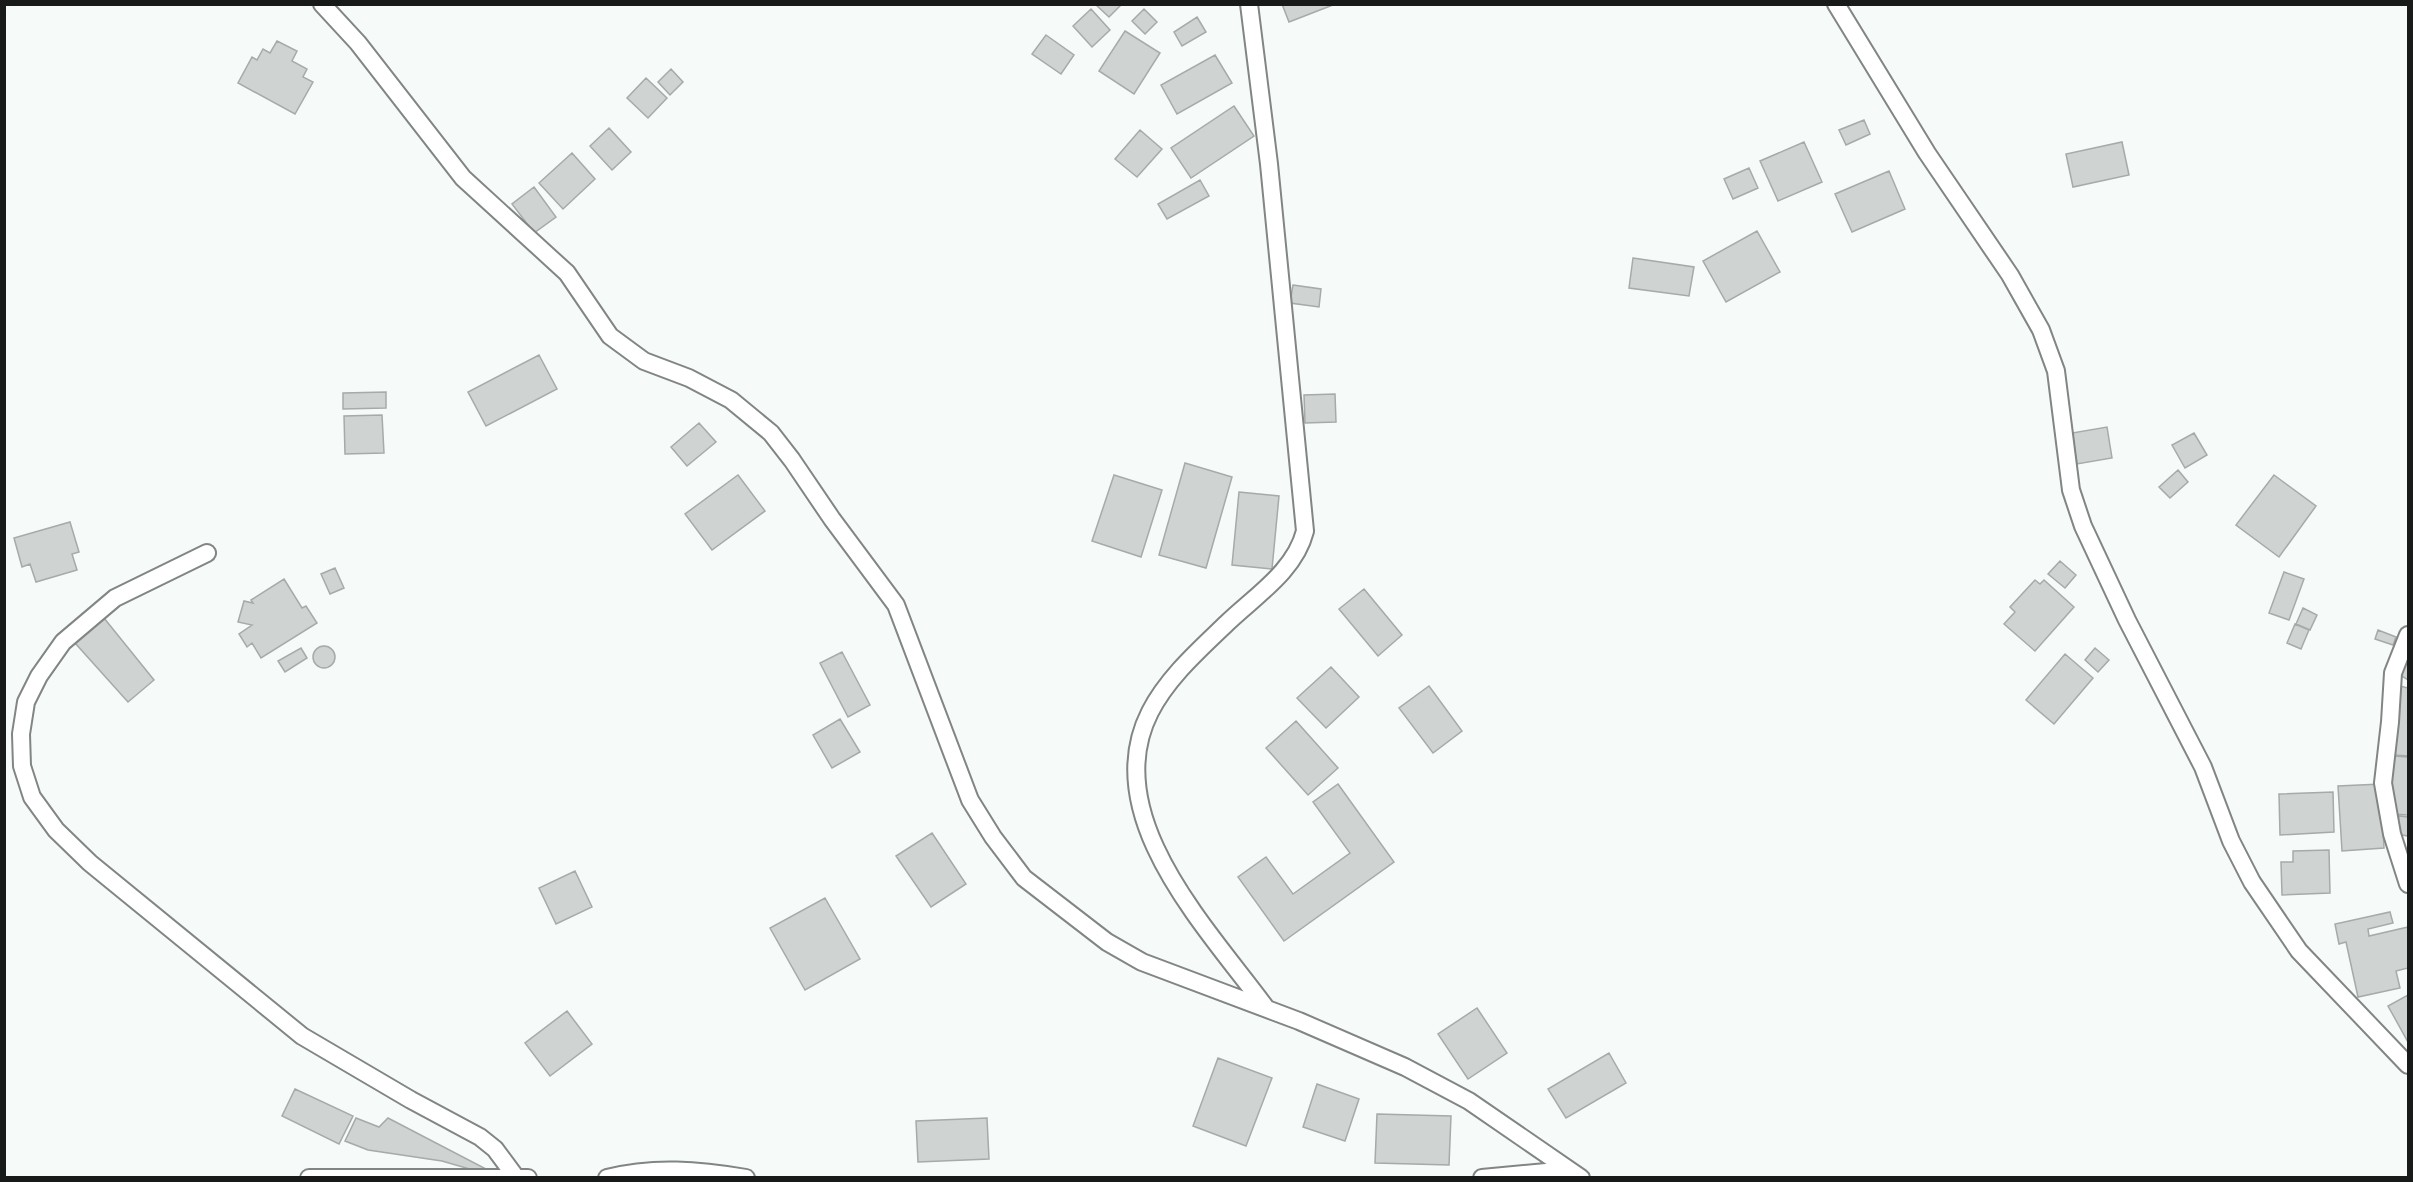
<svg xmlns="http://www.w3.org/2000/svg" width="2413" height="1182" font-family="'Titillium Web',sans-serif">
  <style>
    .building { fill: #cfd3d1; stroke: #a6aaa8; stroke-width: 1.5 }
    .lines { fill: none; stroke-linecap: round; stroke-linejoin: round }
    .minor-casing { stroke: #818583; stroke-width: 20 }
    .minor { stroke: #fff; stroke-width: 16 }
  </style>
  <rect width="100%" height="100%" fill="#f6faf8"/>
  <!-- building -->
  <path class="building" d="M1095 4H1121V5L1109 17Z
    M1282 4H1333V5L1289 22Z
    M1091 9 1110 30 1092 47 1073 26Z
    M1144 9 1157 22 1145 34 1132 21Z
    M1197 17 1206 32 1182 46 1174 32Z
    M1125 31 1160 53 1134 94 1099 71Z
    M1046 35 1074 55 1061 74 1032 54Z
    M277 41 297 51 292 61 307 69 303 77 313 82 295 114 238 83 252 57 257 60 263 49 270 53Z
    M1215 55 1232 83 1177 114 1161 85Z
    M671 69 683 82 670 95 658 82Z
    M646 78 667 98 648 118 627 98Z
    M1234 106 1254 136 1191 178 1171 148Z
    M1864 120 1870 134 1846 145 1839 130Z
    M609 128 631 152 612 170 590 146Z
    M1140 130 1162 149 1137 177 1115 159Z
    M1804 142 1822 182 1778 201 1760 161Z
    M2122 142 2129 175 2073 187 2066 154Z
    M572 153 595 179 563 209 539 183Z
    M1749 168 1758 188 1733 199 1724 179Z
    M1889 171 1905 209 1852 232 1835 194Z
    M1200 180 1209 196 1167 219 1158 204Z
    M534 187 556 217 534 233 512 204Z
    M1757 231 1780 272 1726 302 1703 261Z
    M1633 258 1694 267 1689 296 1629 288Z
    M1293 285 1321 289 1319 307 1290 303Z
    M539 355 557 389 486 426 468 392Z
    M386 392V408L343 409V393Z
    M1335 394 1336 422 1305 423 1304 395Z
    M382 415 384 453 345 454 344 416Z
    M699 423 716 442 687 466 671 447Z
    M2107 427 2112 458 2077 464 2072 433Z
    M2194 433 2207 455 2185 468 2172 445Z
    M1185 463 1232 477 1206 568 1159 555Z
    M2178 470 2188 482 2170 498 2159 487Z
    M738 475 765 511 712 550 685 514Z
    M1114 475 1162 490 1141 557 1092 541Z
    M2274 475 2316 506 2279 557 2236 525Z
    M1239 492 1279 496 1272 569 1232 565Z
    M70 522 79 552 72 554 77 570 36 582 30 564 22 567 14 538Z
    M2060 561 2076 575 2065 588 2048 574Z
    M335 568 344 588 330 594 321 574Z
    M2284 572 2304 579 2289 620 2269 613Z
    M284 579 302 608 306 606 317 623 261 658 252 643 247 647 239 634 252 625 238 622 244 601 253 603 251 600Z
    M2035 580 2040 584 2044 580 2074 607 2035 651 2004 624 2015 612 2010 607Z
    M1364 589 1402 635 1378 656 1339 609Z
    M2303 608 2317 615 2310 630 2296 624Z
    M104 618 154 680 128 702 75 643Z
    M2295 624 2309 630 2301 649 2287 643Z
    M2378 630 2396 637 2393 645 2375 639Z
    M313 657a11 11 0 1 1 22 0a11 11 0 1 1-22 0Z
    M301 648 307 658 285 672 278 661Z
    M2095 648 2109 660 2098 672 2085 660Z
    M842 652 870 705 848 717 820 663Z
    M2065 654 2093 678 2054 724 2026 700Z
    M2408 660V680L2400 675Z
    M1331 667 1359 697 1326 728 1297 698Z
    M1429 686 1462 731 1433 753 1399 708Z
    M2400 686 2408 688V756L2393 755Z
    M840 719 860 752 832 768 813 735Z
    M1296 721 1338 768 1308 795 1266 748Z
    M2393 756 2408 757V815L2392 814 2390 788Z
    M1338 784 1394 862 1284 941 1238 877 1266 857 1293 894 1350 853 1313 802Z
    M2381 784 2384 848 2342 851 2338 786Z
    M2333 792 2334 832 2280 835 2279 794Z
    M2399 816 2408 817V836L2396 834Z
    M932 833 966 884 931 907 896 856Z
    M2329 850 2330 893 2282 895 2281 862H2293V851Z
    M575 871 592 907 556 924 539 888Z
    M825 898 860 959 805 990 770 928Z
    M2390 912 2393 923 2368 929 2369 936 2408 927V968L2396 971 2400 988 2358 997 2346 942 2339 944 2335 924Z
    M2408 995V1042L2388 1006Z
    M1477 1008 1507 1053 1468 1079 1438 1034Z
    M567 1011 592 1044 550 1076 525 1043Z
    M1609 1053 1626 1083 1566 1118 1548 1089Z
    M1218 1058 1272 1078 1246 1146 1193 1126Z
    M1317 1084 1359 1099 1345 1141 1303 1127Z
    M295 1089 353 1116 339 1144 282 1116Z
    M1377 1114 1451 1116 1449 1165 1375 1163Z
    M356 1118 379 1127 388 1118 486 1169 483 1173 442 1161 368 1150 345 1141Z
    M987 1118 989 1159 918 1162 916 1121Z"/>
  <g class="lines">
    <!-- minor casing -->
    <g class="minor-casing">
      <path id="minor" d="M322 4 358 43 463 178 567 273 610 336 644 361 689 378 731 400 771 433 792 460 832 519 896 605 970 800 993 837 1024 878 1107 942 1142 962 1299 1021 1405 1067 1469 1101 1581 1178
        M1249 4 1269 164 1305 531C1295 571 1255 596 1227 623 1199 650 1168 677 1150 712 1097 816 1209 930 1266 1008
        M1836 4 1927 153 2010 275 2041 330 2056 371 2071 490 2083 526 2127 620 2203 767 2231 841 2252 882 2299 951 2408 1065
        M207 553 115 598 63 642 39 676 26 702 21 734 22 766 32 797 56 830 90 863 302 1036 411 1100 480 1137 495 1149 515 1176
        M2408 635 2393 673 2390 722 2383 783 2392 834 2408 884
        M309 1178H528
        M607 1178C654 1166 699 1170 746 1178
        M1482 1178 1568 1170"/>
    </g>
    <!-- minor -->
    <use href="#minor" class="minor"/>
  </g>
  <!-- border -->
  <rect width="2413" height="1182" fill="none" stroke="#181919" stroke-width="12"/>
</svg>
